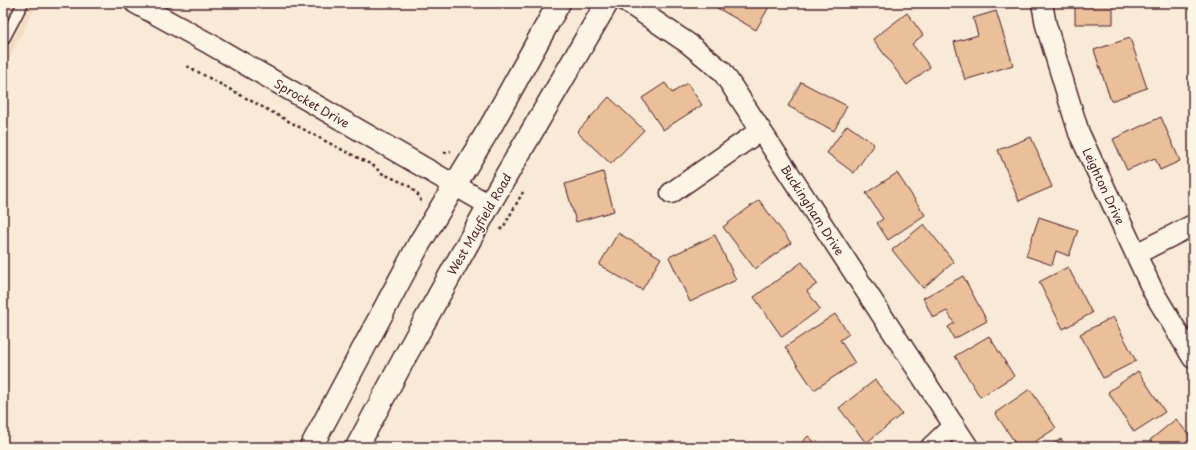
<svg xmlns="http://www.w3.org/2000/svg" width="1196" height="450" font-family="'Playpen Sans',sans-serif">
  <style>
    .built { fill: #f4ddc4 }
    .building { fill: #eabf9a; stroke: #4a1f2b }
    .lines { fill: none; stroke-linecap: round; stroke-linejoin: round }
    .service-casing { stroke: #4a1f2b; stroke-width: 13 }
    .minor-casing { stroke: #4a1f2b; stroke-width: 23 }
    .secondary-casing { stroke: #4a1f2b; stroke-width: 25 }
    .path { stroke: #4a1f2b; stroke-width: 2.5; stroke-dasharray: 3 3; stroke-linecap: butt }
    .service { stroke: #fcf5e5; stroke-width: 10 }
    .minor { stroke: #fcf5e5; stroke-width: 20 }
    .secondary { stroke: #fcf5e5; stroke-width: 22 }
    .labels { text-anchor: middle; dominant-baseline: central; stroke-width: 3; stroke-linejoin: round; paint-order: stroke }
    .street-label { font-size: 12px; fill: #4a1f2b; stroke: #fcf5e5 }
  </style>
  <rect width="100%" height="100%" fill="#f8ead6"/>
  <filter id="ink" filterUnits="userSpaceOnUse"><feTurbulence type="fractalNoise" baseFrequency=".025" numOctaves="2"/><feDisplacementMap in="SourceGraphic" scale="8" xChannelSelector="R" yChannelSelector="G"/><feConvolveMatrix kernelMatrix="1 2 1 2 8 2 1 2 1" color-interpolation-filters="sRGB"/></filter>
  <g filter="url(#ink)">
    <!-- built -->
    <path class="built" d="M3 3H34L37 5 3 69Z"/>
    <!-- building -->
    <path class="building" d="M713 3H771L756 30 712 5Z
      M1075 3H1113V24H1075Z
      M996 11 1013 65 965 80 954 42 978 35 973 18Z
      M907 13 923 35 912 44 930 67 907 85 873 39Z
      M1130 38 1147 88 1111 101 1094 50Z
      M801 82 847 106 834 131 788 106Z
      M665 83 672 93 687 83 702 105 663 130 642 98Z
      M609 97 644 130 611 164 577 132Z
      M1161 117 1180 161 1160 170 1155 158 1127 170 1113 139Z
      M847 125 874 144 854 173 827 153Z
      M1031 137 1052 187 1019 201 998 150Z
      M603 172 614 211 576 222 565 184Z
      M897 173 925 215 888 240 877 223 883 219 866 193Z
      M759 200 791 243 755 269 723 227Z
      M1039 217 1078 230 1069 256 1056 251 1052 265 1026 256Z
      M924 224 954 262 923 288 892 250Z
      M618 233 661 258 642 290 599 265Z
      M715 235 736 280 690 302 669 257Z
      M802 262 817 284 807 291 820 309 782 337 754 297Z
      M1068 267 1092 313 1063 329 1039 282Z
      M963 276 987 321 954 339 948 327 954 323 947 311 933 318 923 298Z
      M835 314 849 334 840 340 855 363 814 390 785 347Z
      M1113 317 1136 361 1103 378 1080 334Z
      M989 336 1014 376 980 397 955 356Z
      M1138 371 1165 412 1134 432 1108 392Z
      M875 380 902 414 866 443 839 408Z
      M1030 389 1056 428 1027 447H1018L995 413Z
      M1176 419 1193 440V447H1155L1150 440Z
      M808 436 820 447H798Z
      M1061 439 1066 447H1048Z"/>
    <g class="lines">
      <!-- service casing -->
      <g class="service-casing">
        <path id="service" d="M3 41 23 3"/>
      </g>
      <!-- minor casing -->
      <g class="minor-casing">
        <path id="minor" d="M135 3 210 44 489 205
          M628 3 689 44 722 71 968 447
          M1042 3 1046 25 1079 133 1154 293 1193 358
          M671 193 761 130
          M1136 254 1193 225
          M931 447 954 425"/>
      </g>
      <!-- secondary casing -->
      <g class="secondary-casing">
        <path id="secondary" d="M311 447 419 244 492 124 559 3
          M357 447 407 353 489 205 607 3"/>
      </g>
      <!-- path -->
      <path class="path" d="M187 66 327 142 374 166 381 173 408 185 420 197 421 202
        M444 153 451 151
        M500 230 504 226 523 192"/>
      <!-- service -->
      <use href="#service" class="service"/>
      <!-- minor -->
      <use href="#minor" class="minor"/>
      <!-- secondary -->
      <use href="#secondary" class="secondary"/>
    </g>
  </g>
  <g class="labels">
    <!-- street labels -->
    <g class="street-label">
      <text transform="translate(312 103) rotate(30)">Sprocket Drive</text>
      <text transform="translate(1104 186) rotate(65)">Leighton Drive</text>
      <text transform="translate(813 210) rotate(57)">Buckingham Drive</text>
      <text transform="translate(479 224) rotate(-60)">West Mayfield Road</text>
    </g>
  </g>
  <!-- margin -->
  <rect width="1196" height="450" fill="none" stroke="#fcf5e5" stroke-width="16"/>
  <rect x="8" y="8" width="1180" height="434" fill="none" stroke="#4a1f2b" stroke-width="1.5" filter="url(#ink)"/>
</svg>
